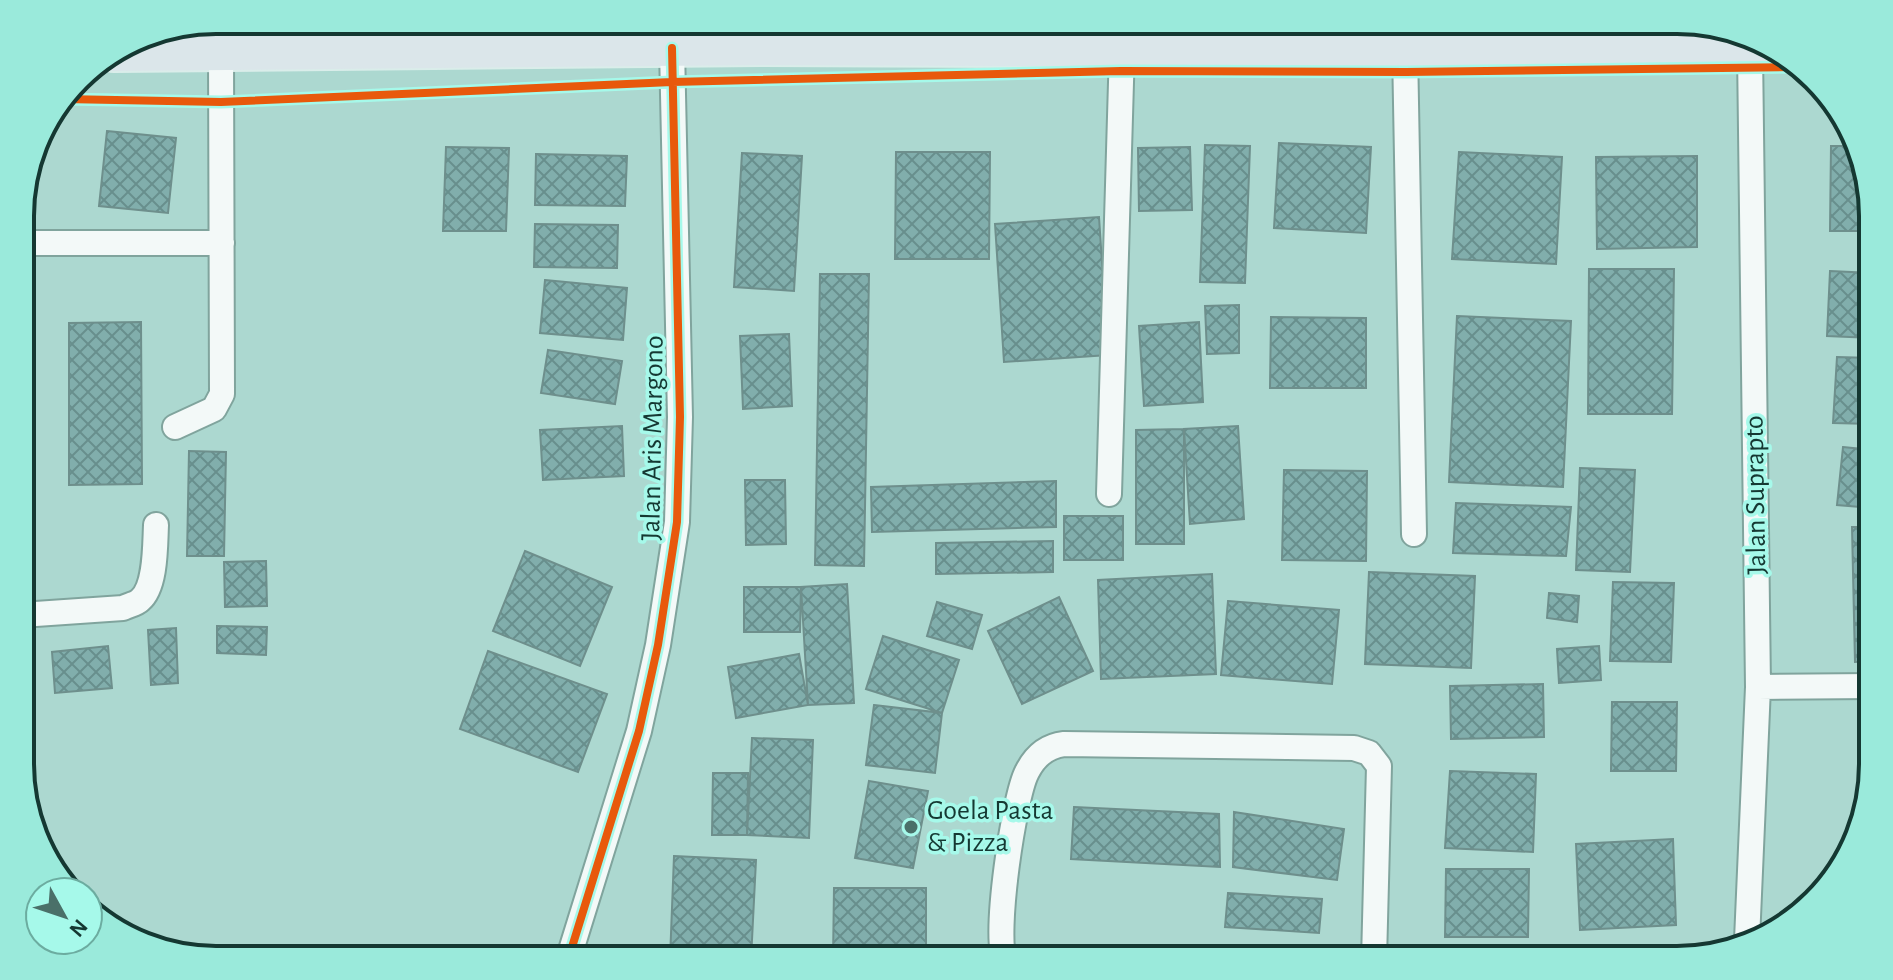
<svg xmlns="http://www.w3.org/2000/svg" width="1893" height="980" font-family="'Alegreya Sans',sans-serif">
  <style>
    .building { fill: url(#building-cross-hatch); stroke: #6e8f8c; stroke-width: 2 }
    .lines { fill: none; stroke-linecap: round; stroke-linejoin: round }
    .street-casing { stroke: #80a49d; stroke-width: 28 }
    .primary-casing { stroke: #daedea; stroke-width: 42 }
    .path { stroke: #c3d0ce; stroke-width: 5; stroke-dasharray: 6 6; stroke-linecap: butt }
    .street { stroke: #f3f9f8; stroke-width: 24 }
    .primary { stroke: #dbe6ea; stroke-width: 38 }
    .cycleway-casing { stroke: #a6f9ea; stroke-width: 13 }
    .cycleway { stroke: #e8590c; stroke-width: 8 }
    .poi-dot { fill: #4a7069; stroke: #a6f9ea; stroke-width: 3 }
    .labels { text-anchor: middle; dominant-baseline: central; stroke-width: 7; stroke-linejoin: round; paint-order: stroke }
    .street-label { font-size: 28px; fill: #153832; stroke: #a6f9ea }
    .poi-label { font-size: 28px; fill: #153832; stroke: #a6f9ea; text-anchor: start }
    .rim { fill: none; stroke: #153832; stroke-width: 4 }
  </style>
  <defs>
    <pattern id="building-cross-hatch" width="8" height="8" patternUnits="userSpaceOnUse" patternTransform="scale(2)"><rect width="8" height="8" fill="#81aeac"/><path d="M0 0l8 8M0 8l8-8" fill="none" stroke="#688f8d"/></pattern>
  </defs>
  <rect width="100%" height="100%" fill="#acd8d0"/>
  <!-- building -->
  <path class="building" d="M107 131 176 138 168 213 99 206Z
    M1279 143 1371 147 1366 233 1274 228Z
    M1205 145 1250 146 1245 283 1200 282Z
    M1831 146H1854L1871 191V231H1830Z
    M446 147 509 148 506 231H443Z
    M1190 147 1192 210 1139 211 1138 148Z
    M896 152H990L989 259H895Z
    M1459 152 1562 157 1556 264 1452 259Z
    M742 153 802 156 794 291 734 287Z
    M536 154 627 156 625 206 535 205Z
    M1697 156V247L1597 249 1596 157Z
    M1099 217 1108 355 1004 362 995 224Z
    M535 224 618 225 617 268 534 267Z
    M1589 269H1674L1672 414H1588Z
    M1830 271 1872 273V338L1827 336Z
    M820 274H869L864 566 815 565Z
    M545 280 627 288 623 340 540 333Z
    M1239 305V353L1207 354 1205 306Z
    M1457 316 1571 321 1563 487 1449 482Z
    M1271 317 1366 318V388H1270Z
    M141 322 142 484 69 485V323Z
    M1199 322 1203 402 1144 406 1139 326Z
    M789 334 792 406 743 409 740 336Z
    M548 350 622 361 615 404 541 393Z
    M1837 357 1872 358V424L1833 423Z
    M622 426 624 476 543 480 540 430Z
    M1238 426 1244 519 1190 524 1184 429Z
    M1184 429V544H1136V430Z
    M1843 447 1872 450V508L1837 505Z
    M189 451 226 452 224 556H187Z
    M1580 468 1635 470 1630 572 1576 570Z
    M1284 470 1367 471 1366 561 1282 560Z
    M745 480H785L786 544 746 545Z
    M1056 481V527L872 532 871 487Z
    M1456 503 1571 507 1566 556 1453 553Z
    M1064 516H1123V560H1064Z
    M1852 527H1872L1873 661 1855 662Z
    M1053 541V572L936 574V543Z
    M525 551 612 587 580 666 493 631Z
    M266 561 267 606 225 607 224 562Z
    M1369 572 1475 576 1471 668 1365 664Z
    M1212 574 1216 674 1101 679 1098 580Z
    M1613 582 1674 583 1671 662 1610 661Z
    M847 584 854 703 808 705 801 587Z
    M744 587H801L800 632H744Z
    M1549 593 1579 596 1577 622 1547 618Z
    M1059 597 1093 671 1022 704 988 631Z
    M1228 601 1339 610 1332 684 1221 675Z
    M937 602 982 615 972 649 927 636Z
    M217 626 267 627 266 655 217 653Z
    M176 628 178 683 151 685 148 630Z
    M883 636 959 660 942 713 866 689Z
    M108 646 112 688 55 693 52 652Z
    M1599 646 1601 680 1559 683 1557 649Z
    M488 651 607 694 578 772 460 729Z
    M799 654 808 705 736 718 728 667Z
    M1543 684 1544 737 1451 739 1450 686Z
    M1612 702H1677L1676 771H1611Z
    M874 705 942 713 935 773 866 765Z
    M752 738 813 740 809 838 747 835Z
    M1450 771 1536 774 1533 852 1445 848Z
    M713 773H748L747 835H712Z
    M869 781 928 791 913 868 855 858Z
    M1074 807 1219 814 1220 867 1071 859Z
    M1234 812 1344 829 1337 880 1233 867Z
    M1673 839 1676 925 1580 930 1576 844Z
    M674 856 756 860 751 960H670Z
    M1446 869H1529L1528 937H1445Z
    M834 888H926V960H833Z
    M1228 893 1322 899 1319 933 1225 927Z
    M370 953 398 960H368Z"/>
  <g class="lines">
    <!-- street casing -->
    <g class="street-casing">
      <path id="street" d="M1405 49 1414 534
        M21 243H222
        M175 427 214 409 222 394 221 51
        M1109 494 1122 48
        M21 615 123 608C129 605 136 604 140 600 156 587 155 545 156 525
        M1758 687 1873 686
        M1747 940 1758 687 1750 51
        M568 960 639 731 658 645 677 522 680 417 672 48
        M1005 960C993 938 1014 796 1027 772 1035 756 1047 746 1064 744L1354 748 1369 753 1379 766 1374 960"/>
    </g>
    <!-- primary casing -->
    <g class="primary-casing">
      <path id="primary" d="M114 52 762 46 1775 50"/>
    </g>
    <!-- path -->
    <path class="path" d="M63 99 194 102
      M248 101 606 85"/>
    <!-- street -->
    <use href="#street" class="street"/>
    <!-- primary -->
    <use href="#primary" class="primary"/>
    <!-- cycleway casing -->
    <g class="cycleway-casing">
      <path id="cycleway" d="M63 99 221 102 672 82 1121 71 1406 72 1795 67
        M568 960 639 731 658 645 677 522 680 417 672 48"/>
    </g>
    <!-- cycleway -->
    <use href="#cycleway" class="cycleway"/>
  </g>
  <!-- markers -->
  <circle class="poi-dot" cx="911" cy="827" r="8"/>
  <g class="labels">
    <!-- street labels -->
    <g class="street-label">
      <text transform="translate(653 438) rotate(-89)">Jalan Aris Margono</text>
      <text transform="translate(1756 495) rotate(-91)">Jalan Suprapto</text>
    </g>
    <!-- poi labels -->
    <g class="poi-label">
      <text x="927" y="811">Goela Pasta<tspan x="927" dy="32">&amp; Pizza</tspan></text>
    </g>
  </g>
  <!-- crop -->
  <path d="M0 0H1893V980H0ZM216 34H1677A182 182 0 0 1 1859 216V764A182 182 0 0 1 1677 946H216A182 182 0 0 1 34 764V216A182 182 0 0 1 216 34Z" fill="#9aeadb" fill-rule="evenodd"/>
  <path class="rim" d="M216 34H1677A182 182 0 0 1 1859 216V764A182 182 0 0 1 1677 946H216A182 182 0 0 1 34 764V216A182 182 0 0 1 216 34Z"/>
  <!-- north arrow -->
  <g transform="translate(64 916) rotate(130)"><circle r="38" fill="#a6f9ea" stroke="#6caca0" stroke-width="2"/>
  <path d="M0-6L14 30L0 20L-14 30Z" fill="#4a7069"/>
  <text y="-12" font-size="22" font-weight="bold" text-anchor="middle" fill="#153832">N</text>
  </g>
</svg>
